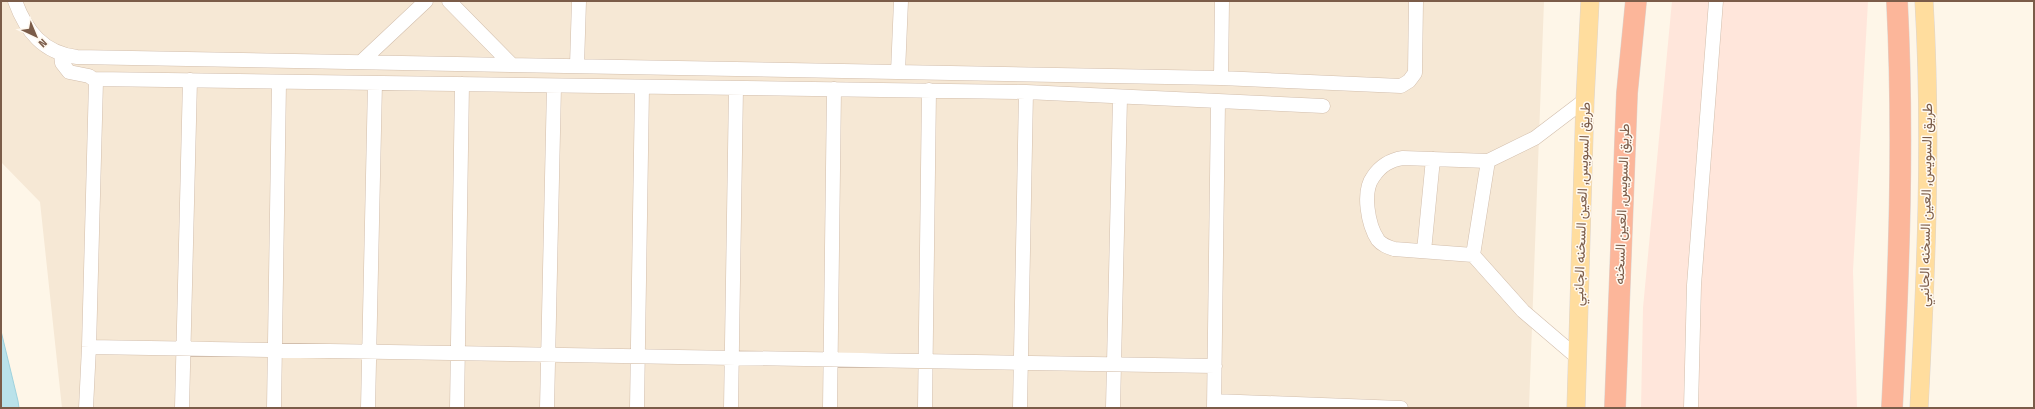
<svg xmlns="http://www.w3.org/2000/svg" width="2035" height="409" font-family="'Fira Sans Condensed',Vazirmatn,sans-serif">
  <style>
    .residential { fill: #f6e8d5 }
    .commercial { fill: #ffe6db }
    .water { fill: #bae2ea; stroke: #9fd2dd }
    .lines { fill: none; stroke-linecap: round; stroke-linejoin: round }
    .minor-casing { stroke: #d2beac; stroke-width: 15 }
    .major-casing { stroke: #ddd5d0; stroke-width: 19 }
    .highway-casing { stroke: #ddd5d0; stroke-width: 22 }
    .minor { stroke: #fff; stroke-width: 14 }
    .major { stroke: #ffdd9e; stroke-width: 18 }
    .highway { stroke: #fcb69a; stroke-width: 21 }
    .labels { text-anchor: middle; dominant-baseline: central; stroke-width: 3; stroke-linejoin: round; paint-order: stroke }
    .street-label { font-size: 14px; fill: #7b5c49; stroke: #fff9f0 }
  </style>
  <rect width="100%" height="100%" fill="#fef6e8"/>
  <!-- residential -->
  <path class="residential" d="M1 1H1544L1529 408H62L40 202 1 162Z"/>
  <!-- commercial -->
  <path class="commercial" d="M1672 1H1868L1853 271 1857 408H1641L1643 308Z"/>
  <!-- water -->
  <path class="water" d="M1 331 18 401 19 408H1Z"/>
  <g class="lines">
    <!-- minor casing -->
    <g class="minor-casing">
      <path id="minor" d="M15 1C26 31 43 53 77 57L1221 78 1401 86 1409 81 1415 73 1416 1
        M449 1 511 64
        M61 54 62 63 69 72 89 76 96 81 89 347 86 408
        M361 62 426 1
        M577 65 579 1
        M898 72 901 1
        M1221 78 1222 1
        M95 79 1026 92 1323 106
        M1424 251 1433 159
        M1473 255 1394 249C1388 247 1382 245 1378 240 1368 225 1362 192 1373 177 1381 165 1390 160 1403 158L1488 161
        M89 347 1215 366
        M1578 358 1523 311 1473 255 1488 161 1535 138 1585 100
        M1214 401 1401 408
        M182 408 190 80
        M274 408 279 83
        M368 408 375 83
        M457 408 462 84
        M547 408 554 86
        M637 408 642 88
        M731 408 736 88
        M830 408 834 89
        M925 408 929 90
        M1020 408 1026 92
        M1113 408 1120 98
        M1214 408 1218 102
        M1691 408 1694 285 1716 1"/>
    </g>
    <!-- major casing -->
    <g class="major-casing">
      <path id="major" d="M1576 408 1585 100 1590 1
        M1919 408C1926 272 1932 137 1924 1"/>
    </g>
    <!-- highway casing -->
    <g class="highway-casing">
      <path id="highway" d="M1615 408 1627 93 1636 1
        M1892 408C1899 272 1904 137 1897 1"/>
    </g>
    <!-- minor -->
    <use href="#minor" class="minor"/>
    <!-- major -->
    <use href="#major" class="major"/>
    <!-- highway -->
    <use href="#highway" class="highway"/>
  </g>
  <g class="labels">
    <!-- street labels -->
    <g class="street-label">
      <text transform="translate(1582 204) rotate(-88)">طريق السويس, العين السخنه الجانبي</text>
      <text transform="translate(1622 204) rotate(-88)">طريق السويس, العين السخنه</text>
      <text transform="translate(1926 205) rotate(-89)">طريق السويس, العين السخنه الجانبي</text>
    </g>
  </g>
  <!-- border -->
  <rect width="2035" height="409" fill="none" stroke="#7b5c49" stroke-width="4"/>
  <!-- north arrow -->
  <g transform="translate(36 36) rotate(136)" stroke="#fff9f0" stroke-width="3" paint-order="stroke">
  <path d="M0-3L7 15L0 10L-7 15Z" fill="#7b5c49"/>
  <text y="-6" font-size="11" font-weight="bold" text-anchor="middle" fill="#7b5c49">N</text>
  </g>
</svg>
